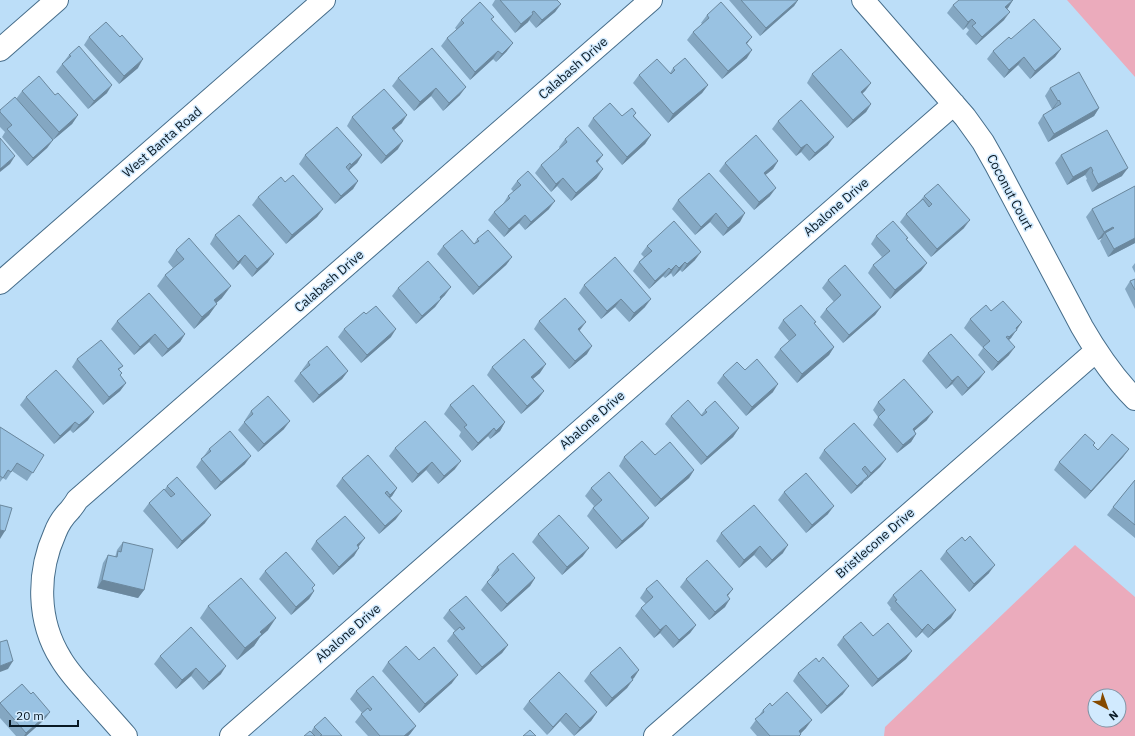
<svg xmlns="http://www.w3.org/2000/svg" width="1135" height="736" font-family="'IBM Plex Sans',sans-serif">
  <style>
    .green { fill: #ebabbc; fill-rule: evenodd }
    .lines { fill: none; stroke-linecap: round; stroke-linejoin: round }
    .street-casing { stroke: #466d8a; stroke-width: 24 }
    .secondary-casing { stroke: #466d8a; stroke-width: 24 }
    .street { stroke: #fff; stroke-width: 22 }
    .secondary { stroke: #fff; stroke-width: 22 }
    .wall { fill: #84a7c2 }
    .shaded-wall { fill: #6b889e }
    .building { fill: #99c2e2; stroke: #6b889e }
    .labels { text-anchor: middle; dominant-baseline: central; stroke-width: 3; stroke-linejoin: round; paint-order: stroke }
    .street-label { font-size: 13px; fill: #091924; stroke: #d1eafe }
  </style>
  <rect width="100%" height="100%" fill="#bcdef8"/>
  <!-- green -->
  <path class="green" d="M1067 0H1135V77Z
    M1075 545 1135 597V736H884L885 727ZM1095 696H1119V720H1095Z"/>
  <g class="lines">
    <!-- street casing -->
    <g class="street-casing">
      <path id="street" d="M863 0 965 117 983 142 996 165 1082 327C1097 353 1113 377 1135 399
        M0 50 57 0
        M126 736C113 721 100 707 87 692 78 682 68 671 61 659 37 621 37 573 55 533 58 525 64 516 70 510 73 506 75 504 77 500L651 0
        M231 736 954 104
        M655 736 1096 351"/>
    </g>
    <!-- secondary casing -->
    <g class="secondary-casing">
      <path id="secondary" d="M0 283 324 0"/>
    </g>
    <!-- street -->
    <use href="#street" class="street"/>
    <!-- secondary -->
    <use href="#secondary" class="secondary"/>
  </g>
  <!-- wall -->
  <path class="wall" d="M495 0H557L561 4 555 12 536 28 529 20 528 22 515 33 492 5Z
    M729 0H798L794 6 760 36Z
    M1013 0 1007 9 1004 20 976 45 966 34 969 30 966 27 963 30 947 13 953 5Z
    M707 15 747 44V58L722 79 687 40 693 32 702 24 701 23Z
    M492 19 507 51 496 62 493 59 470 80 441 46 447 38 457 30 455 28 461 20Z
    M89 37 138 68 119 84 84 45Z
    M1011 39 1061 49 1055 57 1030 79 1018 65 1004 78 987 59 993 51Z
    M69 55 107 93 88 109 56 72Z
    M673 68 708 85 702 93 668 123 633 83 639 75 670 73Z
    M812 74 871 83 865 91 862 94 871 104 866 112 847 128 807 83Z
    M398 78 460 95 443 111 431 96 414 111 392 86Z
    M1050 88 1099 108 1094 116 1048 142 1038 123 1043 115 1054 109H1052L1045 96Z
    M22 91 55 95 78 115 72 124 53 140 47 148 27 166 2 137 5 132 0 127V110L16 99Z
    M636 113 634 116 651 135 645 144 622 165 588 126 593 118 622 116Z
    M352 117 402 123 394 130 398 149 381 164 347 126Z
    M778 121 828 145 809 161 801 152 796 156 772 129Z
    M565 139 597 163V178L571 201 557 186 551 192 535 173 541 165 560 149 559 147Z
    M305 155H362L357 163 349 170 358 181 353 189 335 204 299 164Z
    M1061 155 1122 176 1092 192 1086 180 1087 179 1085 175 1067 185 1055 163Z
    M778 161 773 169 765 175 770 196 754 210 719 171 725 163Z
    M517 181 549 209 525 230 519 223 504 237 488 220 494 212 503 204 508 196 514 192 511 189Z
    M285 182 323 209 317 217 286 244 252 205 258 197Z
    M1135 186V243L1108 257 1100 241 1102 238 1098 240 1086 217 1092 209Z
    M924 196 964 228 931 257 900 222 906 214 920 201Z
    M678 200 740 222 723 236 710 222 695 235 672 209Z
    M215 235 268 262 252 277 240 263 233 270 210 244Z
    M876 236 907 240 927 263 921 271 890 299 868 273 873 265 882 257 871 244Z
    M477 239 512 257 506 265 473 295 437 254 443 246 474 244Z
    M647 246 695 260 682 272 680 270 673 277 671 273 665 278 663 276 649 289 633 271 639 262 644 257 641 254Z
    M176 250 222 298 216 303 209 315 194 329 157 286 165 275 173 268 168 262Z
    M1135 263V273L1132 267Z
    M1135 279V309L1125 289 1130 281Z
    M828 280 881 307 875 315 843 343 820 317 826 309 834 302 822 288Z
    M584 285 645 307 629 322 615 307 601 319 579 293Z
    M398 288 445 295 441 299 435 307 416 324 392 296Z
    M991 311 1022 322 1011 338 1009 340V355L992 371 978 355 983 348 964 328 970 319Z
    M783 320 814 324 834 347 829 355 797 383 774 357 780 349 789 341 778 328Z
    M117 321 185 334 180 342 162 357 149 342 134 355 111 329Z
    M539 321 580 330V331L587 354 569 369 534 329Z
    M344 329 391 337 361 363 338 337Z
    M928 353 979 380 962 396 952 384 946 389 922 361Z
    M77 359 123 366 119 370 120 376 126 383 120 391 103 405 72 367Z
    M308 362 348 371 342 379 313 403 294 381 300 373 303 371 302 370Z
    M492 367 540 373 533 379 544 391 538 399 521 414 487 375Z
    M745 370 773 392 746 416 717 383 723 375Z
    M26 397 88 420 73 433 70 430 54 444 20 405Z
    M878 402 927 420 914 431 916 434 911 442 897 453 873 425 878 417 873 410Z
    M450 405 505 422 500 431 490 439 488 436 472 451 459 436 461 432 444 414Z
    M705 410 739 428 733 437 701 465 665 424 671 416 701 415Z
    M251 411 284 429 258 452 238 430 246 420H245Z
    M0 427 44 455 27 481 12 471 6 480 3 478 0 482Z
    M1093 445 1098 450 1129 449 1123 457 1085 499 1054 470 1059 462Z
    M395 448 455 469 438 484 426 470 412 483 389 456Z
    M209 449 245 464 215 490 196 467Z
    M824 450 886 459 880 467 865 481H864L862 484 851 494 819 458Z
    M655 455 694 470 689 478 655 507 619 466 624 457Z
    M342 478 397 488 392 496 390 498 396 519 379 534 336 486Z
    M1135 480V538L1107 515 1113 507Z
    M167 486 205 523 177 549 143 511 149 503 165 489Z
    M591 488 643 526 616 549 587 516 594 506 585 496Z
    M784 492 828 514 806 533 778 500Z
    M721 533 783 553 766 568 754 555 739 568 716 541Z
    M538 534 583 556 562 575 532 542Z
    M316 541 359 546 354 556 333 575 311 549Z
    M123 542 144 590 138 598 97 588 103 563 108 555 115 557 116 554 117 550Z
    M946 551 989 573 969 592 940 559Z
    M497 567 535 578 530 586 501 612 481 590 487 582 492 577 491 576Z
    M265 571 312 589 314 591 309 599 291 615 259 579Z
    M686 579 728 596 725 607 709 620 680 587Z
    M646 589 696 625 690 633 673 648 660 633 654 638 635 616 641 608 646 604 640 598Z
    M893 595 951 618 928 638 922 632 916 638 890 609 891 608 887 603Z
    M208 606 268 630 260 637 254 646 237 660 200 618Z
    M449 610 508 645 502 653 476 675 447 641 455 631 443 618Z
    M873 636 912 651 906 659 872 687 837 645 843 637Z
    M160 656 221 674 203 690 191 676 176 689 154 664Z
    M419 660 452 683 419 713 382 671 388 662Z
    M639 670 632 679 627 688 606 707 584 681 590 673Z
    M798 673 843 694 821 714 793 681Z
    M356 691 416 726 410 734 408 736H368L355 722 362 713 350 699Z
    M31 694 50 712 44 720 26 736H16L0 718V703Z
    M529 701 597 712 591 721 574 736 560 721 547 735 523 709Z
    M772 706 806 728 801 733 800 736H757L750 728 763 710Z
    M314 727 342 736H304L311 732Z"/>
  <!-- shaded-wall -->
  <path class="shaded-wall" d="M798 0 794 6 760 36 766 28Z
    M1013 0 1008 8 1000 15 1005 7Z
    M561 4 555 12 536 28 542 20Z
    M534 11 529 17 533 14 528 22 515 33 521 24Z
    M1010 12 1004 20 976 45 982 37Z
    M972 19 966 27 963 30 968 22Z
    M752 37 746 45V43Z
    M513 43 507 51 496 62 502 54Z
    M1061 49 1055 57 1030 79 1035 71Z
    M752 50 747 58 722 79 728 71Z
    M498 51 493 59 470 80 475 72Z
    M1024 57 1018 65 1004 78 1009 70Z
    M143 59 138 68 119 84 124 76Z
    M871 83 865 91 855 100 861 92Z
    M112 85 107 93 88 109 94 101Z
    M708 85 702 93 668 123 673 114Z
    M466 87 460 95 443 111 449 103Z
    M436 88 431 96 414 111 420 102Z
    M1059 100 1053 109H1052L1058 101Z
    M871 104 866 112 847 128 853 120Z
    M1099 108 1094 116 1048 142 1054 134Z
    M78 115 72 124 53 140 59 132Z
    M407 115 402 123 386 137 392 128Z
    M651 135 645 144 622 165 627 157Z
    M834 137 828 145 809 161 815 153Z
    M53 140 47 148 27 166 33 158Z
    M403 141 398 149 381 164 386 156Z
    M807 144 801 152 796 156 801 148Z
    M362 155 357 163 346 173 351 165Z
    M603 155 597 163 596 161Z
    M15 156 10 164 0 172V169Z
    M778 161 773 169 758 181 764 173Z
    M1091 167 1085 175 1067 185 1073 177Z
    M1128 168 1122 176 1092 192 1098 184Z
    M603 169 597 178 571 201 576 193Z
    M563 178 557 186 551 192 556 184Z
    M358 181 353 189 335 204 341 196Z
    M776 188 770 196 754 210 759 202Z
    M555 201 549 209 525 230 531 222Z
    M323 209 317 217 286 244 292 235Z
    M716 213 710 222 695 235 701 227Z
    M745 213 740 222 723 236 728 228Z
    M525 215 519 223 504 237 509 229Z
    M970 220 964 228 931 257 937 249Z
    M1113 227 1108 235 1105 233 1102 238 1098 240 1104 232Z
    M1135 238V243L1108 257 1114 249Z
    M701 252 695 260 682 272 687 264Z
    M274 254 268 262 252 277 257 269Z
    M245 255 240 263 233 270 238 262Z
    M512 257 506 265 473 295 479 287Z
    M685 262 680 270 673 277 679 268Z
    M927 263 921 271 890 299 895 290Z
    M676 265 671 273 665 278 671 270Z
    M669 268 663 276 649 289 655 281Z
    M231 286 222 298 206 312 214 300Z
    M451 287 445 295 438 302 441 299 435 307 416 324 422 316 440 297Z
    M621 299 615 307 601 319 607 311Z
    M651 299 645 307 629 322 634 313Z
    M217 304 209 315 194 329 202 317Z
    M881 307 875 315 843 343 849 335Z
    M586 322 580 330 572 337 578 329Z
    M1022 322 1011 338 1003 345 1016 328Z
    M396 329 391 337 361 363 367 355Z
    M155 334 149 342 134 355 140 347Z
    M185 334 180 342 162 357 168 349Z
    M592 346 587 354 569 369 575 361Z
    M834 347 829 355 797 383 802 374Z
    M1015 347 1009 355 992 371 998 362Z
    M546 364 540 373 525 385 531 377Z
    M348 371 342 379 313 403 319 395Z
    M985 372 979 380 962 396 968 388Z
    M958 376 952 384 946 389 952 381Z
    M126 383 120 391 103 405 109 397Z
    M778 384 773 392 746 416 752 407Z
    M544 391 538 399 521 414 527 406Z
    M94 412 88 420 73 433 79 425Z
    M933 412 927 420 907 437 913 429Z
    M290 421 284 429 258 452 264 444Z
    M75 422 70 430 54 444 60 436Z
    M505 422 500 431 490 439 496 431Z
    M494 428 488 436 472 451 478 443Z
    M739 428 733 437 701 465 707 457Z
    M916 434 911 442 897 453 903 445Z
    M1129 449 1123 457 1085 499 1091 491Z
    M251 456 245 464 215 490 221 482Z
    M886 459 880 467 865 481 871 473Z
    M461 461 455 469 438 484 444 476Z
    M432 462 426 470 412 483 418 474Z
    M694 470 689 478 655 507 661 499Z
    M868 476 862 484 851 494 857 486Z
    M397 488 392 496 384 503 390 495Z
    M834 506 828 514 806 533 812 525Z
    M402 511 396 519 379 534 385 526Z
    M211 515 205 523 177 549 182 541Z
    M649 518 643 526 616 549 622 541Z
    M0 530 5 531 0 539Z
    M365 538 359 546 351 554 357 545Z
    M788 545 783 553 766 568 772 560Z
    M760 546 754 555 739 568 744 560Z
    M359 548 354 556 333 575 339 567Z
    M589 548 583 556 562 575 567 567Z
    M995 565 989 573 969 592 974 584Z
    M535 578 530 586 501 612 507 604Z
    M102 580 144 590 138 598 97 588Z
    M733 589 727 597V595Z
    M314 591 309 599 291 615 296 607Z
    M730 599 725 607 709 620 715 612Z
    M956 610 951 618 928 638 934 630Z
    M276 618 268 630 260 637 254 646 237 660 245 648 260 632Z
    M928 624 922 632 916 638 922 630Z
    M666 625 660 633 654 638 660 630Z
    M696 625 690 633 673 648 679 640Z
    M508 645 502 653 476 675 482 667Z
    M912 651 906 659 872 687 878 679Z
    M13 661 8 669 0 672V666Z
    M226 666 221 674 203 690 209 682Z
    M196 668 191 676 176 689 182 680Z
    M639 670 634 678 625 686 631 677Z
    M458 675 452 683 419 713 425 704Z
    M633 680 627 688 606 707 612 698Z
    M849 686 843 694 821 714 827 706Z
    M50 712 44 720 26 736H24L26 733Z
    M597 712 591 721 574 736 580 728Z
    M566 713 560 721 547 735 553 727Z
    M812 720 806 728 798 736 799 731Z
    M416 726 410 734 408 736H404Z"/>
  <!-- building -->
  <path class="building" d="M500 0H557L561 4 542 20 534 11 532 12 533 14 521 24Z
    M741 0H798L766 28Z
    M959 0H1013L1005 7 1010 12 982 37 972 26 976 23 972 19 968 22 953 5Z
    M480 2 494 17 491 19 513 43 502 54 498 51 475 72 447 38 464 23 461 20Z
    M721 2 752 37 746 43 752 50 728 71 693 32 709 18 707 15Z
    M1034 19 1061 49 1035 71 1024 57 1009 70 993 51 1009 37 1011 39Z
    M106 22 120 37 122 35 143 59 124 76 89 37Z
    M79 46 112 85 94 101 62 64 71 56 69 55Z
    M432 48 466 87 449 103 436 88 420 102 398 78Z
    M841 49 871 83 861 92 871 104 853 120 812 74Z
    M685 58 708 85 673 114 639 75 657 59 671 74 675 70 673 68Z
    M1079 72 1099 108 1054 134 1043 115 1061 104 1059 100 1058 101 1050 88Z
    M39 76 55 95 58 93 78 115 59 132 22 91Z
    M384 89 407 115 392 128 403 141 386 156 352 117Z
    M15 97 53 140 33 158 7 129 12 125 0 112V110Z
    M801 100 834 137 815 153 807 144 801 148 778 121Z
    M610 103 622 116 632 108 636 113 633 116 651 135 627 157 593 118Z
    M337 127 362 155 351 165 350 163 346 167 358 181 341 196 305 155Z
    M578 127 603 155 596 161 603 169 576 193 563 178 556 184 541 165 567 142 565 139Z
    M1107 130 1128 168 1098 184 1092 172 1093 171 1091 167 1073 177 1061 155Z
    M756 135 778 161 764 173 776 188 759 202 725 163Z
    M0 138 15 156 0 169Z
    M528 171 555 201 531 222 525 215 509 229 494 212 510 198 508 196 521 185 517 181Z
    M709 173 745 213 728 228 716 213 701 227 678 200Z
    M293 175 323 209 292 235 258 197 281 177 285 182Z
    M938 184 970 220 937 249 906 214 923 199 929 207 932 204 924 196Z
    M1135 186V238L1114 249 1105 233 1114 228 1113 227 1104 232 1092 209Z
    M239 215 274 254 257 269 245 255 238 262 215 235Z
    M674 221 701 252 687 264 685 262 679 268 676 265 671 270 669 268 655 281 639 262 652 251 647 246Z
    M893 221 908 238 906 239 927 263 895 290 873 265 890 251 876 236Z
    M462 230 474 244 479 241 477 239 488 230 512 257 479 287 443 246Z
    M189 238 231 286 214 300 217 304 202 317 165 275 184 259 176 250Z
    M615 257 651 299 634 313 621 299 607 311 584 285Z
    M428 261 451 287 440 297 441 299 422 316 398 288Z
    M845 265 881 307 849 335 826 309 841 295 828 280Z
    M1135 279V290L1130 281Z
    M149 293 185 334 168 349 155 334 140 347 117 321Z
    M565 298 586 322 578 329 592 346 575 361 539 321Z
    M1003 301 1022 322 1016 328 1017 330 1009 337 1008 336 1006 337 1015 347 998 362 983 347 990 341 970 319 986 305 991 311Z
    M801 305 816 322 814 323 834 347 802 374 780 349 796 335 783 320Z
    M376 306 396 329 367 355 344 329 364 312 366 314Z
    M951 334 985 372 968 388 958 376 952 381 928 353Z
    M524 339 546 364 531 377 544 391 527 406 492 367Z
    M101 340 123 366 118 369 122 373 120 375 126 383 109 397 77 359Z
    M327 346 348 371 319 395 300 373 310 365 308 362Z
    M757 359 778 384 752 407 723 375 737 362 745 370Z
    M56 370 94 412 79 425 75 422 60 436 26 397Z
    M904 379 933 412 913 429 916 434 903 445 878 417 885 410 878 402Z
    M473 385 505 422 496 431 494 428 478 443 464 427 467 425 450 405Z
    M268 396 290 421 264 444 244 422 253 414 251 411Z
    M688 400 702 416 707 412 705 410 715 401 739 428 707 457 671 416Z
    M425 421 461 461 444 476 432 462 418 474 395 448Z
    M854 423 886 459 871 473 865 466 862 469 868 476 857 486 824 450Z
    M0 427 44 455 33 473 17 463 11 472 8 470 3 478 0 476Z
    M230 431 251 456 221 482 201 459 211 451 209 449Z
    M1085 434 1095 443 1093 445 1098 450 1112 434 1129 449 1091 491 1059 462Z
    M642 441 655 455 670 442 694 470 661 499 624 457Z
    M368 455 397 488 390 495 387 491 385 493 402 511 385 526 342 478Z
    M609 472 649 518 622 541 593 508 602 500 591 488Z
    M806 473 834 506 812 525 784 492Z
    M177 477 211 515 182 541 149 503 164 489 171 497 175 494 167 486Z
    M1135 480V525L1113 507Z
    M0 505 12 508 5 531 0 530Z
    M754 505 788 545 772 560 760 546 744 560 721 533Z
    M559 515 589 548 567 567 538 534Z
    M345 516 365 538 357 545 359 548 339 567 316 541Z
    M970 536 995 565 974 584 946 551 962 537 965 541Z
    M123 542 153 549 144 590 102 580 108 555 117 557 118 551 121 552Z
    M286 552 315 585 312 588 314 591 296 607 265 571Z
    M513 553 535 578 507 604 487 582 499 570 497 567Z
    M707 560 733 589 727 595 730 599 715 612 686 579Z
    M921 570 956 610 934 630 928 624 922 630 895 601 897 600 893 595Z
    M241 578 276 618 260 632 262 634 245 648 208 606Z
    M657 580 696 625 679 640 666 625 660 630 641 608 653 597 646 589Z
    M466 596 508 645 482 667 453 633 460 627 462 630 465 628 449 610Z
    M861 622 873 636 888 623 912 651 878 679 843 637Z
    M191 627 226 666 209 682 196 668 182 680 160 656Z
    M7 640 13 661 0 666V642Z
    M406 646 419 660 434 647 458 675 425 704 388 662Z
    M620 647 639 670 631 677 633 680 612 698 590 673Z
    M823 657 849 686 827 706 798 673 816 658 819 662Z
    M559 672 597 712 580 728 566 713 553 727 529 701Z
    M373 676 416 726 404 736H380L361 714 368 708 370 711 372 709 356 691Z
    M22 684 31 694 33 692 50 712 26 733 0 703Z
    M787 692 812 720 799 731 801 734 799 736H770L755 719 764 712 763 710 770 703 772 706Z
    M325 717 342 736H320L322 735 314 727Z
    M530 730 536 736H523Z
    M310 731 315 736H304Z"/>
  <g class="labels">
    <!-- street labels -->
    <g class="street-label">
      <text transform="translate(573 68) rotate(-41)">Calabash Drive</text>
      <text transform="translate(162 142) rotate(-41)">West Banta Road</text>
      <text transform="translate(1010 192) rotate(62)">Coconut Court</text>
      <text transform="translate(836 207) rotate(-41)">Abalone Drive</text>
      <text transform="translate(329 281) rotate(-41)">Calabash Drive</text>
      <text transform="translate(592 420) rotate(-41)">Abalone Drive</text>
      <text transform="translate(875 543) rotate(-41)">Bristlecone Drive</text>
      <text transform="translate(348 633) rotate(-41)">Abalone Drive</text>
    </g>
  </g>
  <!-- north arrow -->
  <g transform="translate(1107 708) rotate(139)"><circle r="19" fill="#d1eafe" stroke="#8196a7"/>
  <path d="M0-3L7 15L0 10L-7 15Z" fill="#854a00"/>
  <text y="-6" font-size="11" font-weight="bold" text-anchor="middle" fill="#091924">N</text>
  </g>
  <!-- scale -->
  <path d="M10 720v6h68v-6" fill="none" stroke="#091924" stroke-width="2"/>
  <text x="16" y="720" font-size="12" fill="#091924" stroke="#d1eafe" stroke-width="3" paint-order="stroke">20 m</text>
</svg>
